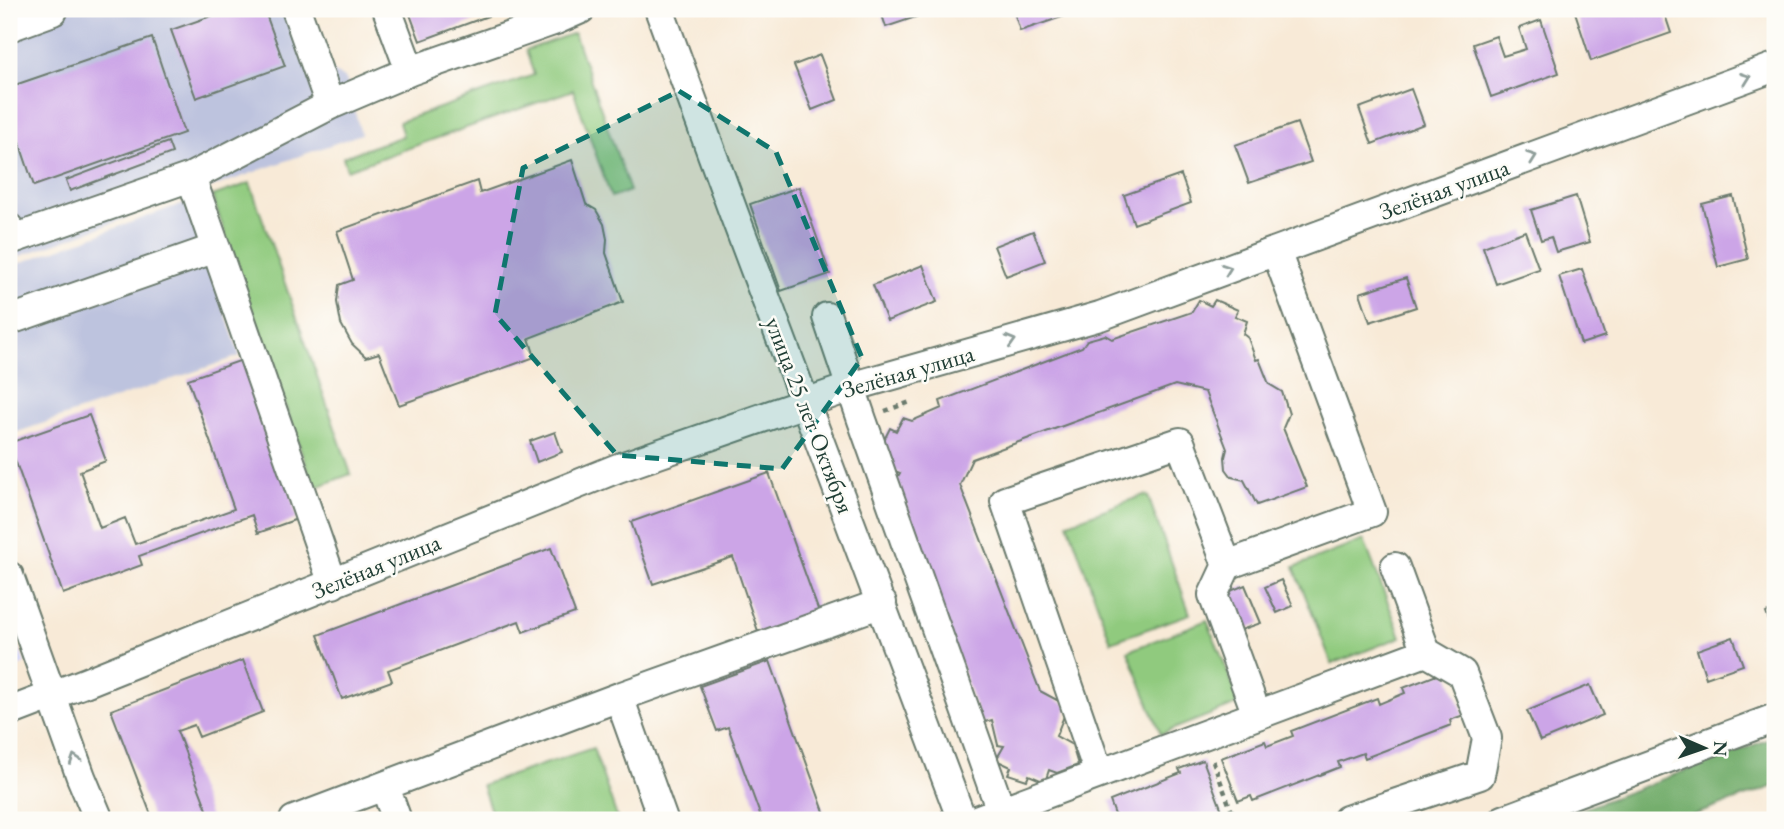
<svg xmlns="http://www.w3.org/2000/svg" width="1784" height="829" font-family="'EB Garamond',serif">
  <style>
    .built { fill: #d5d8f9 }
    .industrial { fill: #bdc3de }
    .green { fill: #90ca7e; stroke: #588459; stroke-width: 2 }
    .forest { fill: #74ae6d; stroke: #4a7650; stroke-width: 2 }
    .building { fill: #cca5e7 }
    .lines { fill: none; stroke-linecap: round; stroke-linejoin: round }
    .minor-casing { stroke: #6b7a6d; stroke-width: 32 }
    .path { stroke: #6b7a6d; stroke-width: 4.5; stroke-dasharray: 5 5; stroke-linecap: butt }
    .minor { stroke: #fff; stroke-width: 28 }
    .oneway { stroke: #8f9e9a }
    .marked { fill: #0f766e; fill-opacity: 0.2; stroke: #0f766e; stroke-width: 5; stroke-dasharray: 14 9; stroke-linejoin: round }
    .labels { text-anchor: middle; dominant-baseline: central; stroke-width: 5; stroke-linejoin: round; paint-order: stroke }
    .street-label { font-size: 24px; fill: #1f3d34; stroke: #fdfcf7 }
  </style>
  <rect width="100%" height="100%" fill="#fdfcf7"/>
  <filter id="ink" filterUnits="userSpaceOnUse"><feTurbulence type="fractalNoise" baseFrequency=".0143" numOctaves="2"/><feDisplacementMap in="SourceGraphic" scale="14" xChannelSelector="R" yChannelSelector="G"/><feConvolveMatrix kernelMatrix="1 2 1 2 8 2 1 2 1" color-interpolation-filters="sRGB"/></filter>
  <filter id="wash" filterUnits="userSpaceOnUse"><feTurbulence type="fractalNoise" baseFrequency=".00686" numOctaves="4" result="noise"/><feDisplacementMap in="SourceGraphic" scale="28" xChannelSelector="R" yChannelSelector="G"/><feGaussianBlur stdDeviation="1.57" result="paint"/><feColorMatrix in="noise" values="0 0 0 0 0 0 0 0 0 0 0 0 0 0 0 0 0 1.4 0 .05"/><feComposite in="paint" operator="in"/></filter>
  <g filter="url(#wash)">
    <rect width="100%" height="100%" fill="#f8ead7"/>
    <!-- built -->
    <path class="built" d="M9 621 25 664 9 670Z"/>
    <!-- industrial -->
    <path class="industrial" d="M9 9H304L323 65 346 79 361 134 9 260Z
      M187 202 240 356 9 435V267Z"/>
    <!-- green -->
    <path class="green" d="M574 33 630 191 611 197 573 90 347 170 343 157 403 136 399 122 534 75 526 50Z
      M250 183 351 474 314 488 212 196Z
      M1144 495 1148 496 1190 614 1111 642 1068 523Z
      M1364 540 1401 637 1332 664 1294 567Z
      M1207 620 1240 703 1161 734 1128 651Z
      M593 748 618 820H494L482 785Z"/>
    <!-- forest -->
    <path class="forest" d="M1775 737V786L1680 820H1554Z"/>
    <g id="blocks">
      <!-- building -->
      <path class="building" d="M231 9H264L285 66 196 98 171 30Z
        M408 9H507L420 41Z
        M880 9H913L916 17 886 27Z
        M1013 9H1079L1080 11 1020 31Z
        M1574 9H1663L1671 33 1591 61Z
        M1541 20 1559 73 1491 97 1473 44 1496 36 1503 56 1526 49 1519 28Z
        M152 38 184 133 34 186 9 112V87Z
        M820 55 837 100 812 110 794 65Z
        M1411 89 1424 124 1372 144 1359 108Z
        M1297 123 1311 162 1249 183 1235 145Z
        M168 142 172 153 70 191 66 180Z
        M572 160 586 204 596 210 604 224 607 239 606 253 623 302 529 338 535 357 399 405 379 353 366 357 352 344 341 324 337 302 339 285 353 280 337 231 477 181 480 193Z
        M1181 175 1191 203 1134 224 1124 195Z
        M799 187 830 274 781 291 750 204Z
        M1576 196 1590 242 1556 252 1551 237 1541 240 1531 210Z
        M1733 196 1748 259 1718 267 1702 204Z
        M1033 231 1045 261 1006 276 994 246Z
        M1525 231 1539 269 1496 284 1483 247Z
        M923 265 937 302 887 321 873 285Z
        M1582 269 1605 336 1581 344 1559 276Z
        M1406 278 1416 307 1370 322 1360 293Z
        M1199 300 1211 306 1215 300 1238 310 1235 316 1247 321 1243 334 1248 338 1256 360 1259 359 1269 384 1282 392 1289 414 1283 428 1307 487 1257 505 1244 480 1232 477 1226 469 1225 457 1227 449 1205 392 1175 385 972 459 960 485 1040 691 1068 706 1056 736 1072 745 1078 765 1057 773 1049 770 1045 782 1029 775 1027 780 1008 774 1011 767 996 760 1004 746 998 745 992 720 981 723 897 478 900 473 882 466 889 450 881 446 890 428 896 431 903 418 912 421 942 408 940 401 1082 347 1087 340 1105 335 1112 339 1192 312Z
        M259 354 297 519 258 533 252 515 139 556 142 565 63 594 9 443 89 415 106 461 80 471 100 528 125 518 135 544 234 509 188 379Z
        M555 432 562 452 537 462 530 441Z
        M769 473 820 615 760 637 733 557 653 584 631 522Z
        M551 548 575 613 523 632 519 621 388 670 392 681 342 699 318 635Z
        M1281 580 1293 606 1277 613 1265 587Z
        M1245 585 1261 623 1235 632 1221 595Z
        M1775 609V637L1766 613Z
        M1733 637 1743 665 1706 678 1697 650Z
        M243 660 263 712 199 737 194 725 177 731 211 820H153L111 710Z
        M770 661 827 820H762L728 727 717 731 700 686Z
        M1447 671 1464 715 1450 720 1451 725 1365 758 1363 753 1338 762 1340 767 1253 801 1251 796 1238 801 1221 758 1265 741 1267 746 1293 736 1291 731 1377 698 1379 704 1405 693 1403 688Z
        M1590 685 1603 715 1540 741 1527 711Z
        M1203 760 1224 816 1212 820H1208L1207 817 1199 820H1117L1110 801 1181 773 1179 769Z"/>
    </g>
  </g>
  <g filter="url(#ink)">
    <use href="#blocks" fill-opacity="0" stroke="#6b7a6d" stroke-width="2"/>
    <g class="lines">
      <!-- minor casing -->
      <g class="minor-casing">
        <path id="minor" d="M296 9 330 105
          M387 9 410 71 556 20 581 9
          M659 9 734 214 962 820
          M9 27 53 11V9
          M191 177 333 584
          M9 228 13 239 191 177 330 105 410 71
          M827 317 862 420 1001 811
          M13 319 216 248
          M1227 565 1372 512 1276 251
          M9 576 81 777 99 820
          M619 697 882 603
          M9 712 87 682 618 468 851 387 1100 316 1775 67
          M1099 774 1005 501 1180 442 1227 565 1213 595 1257 715
          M385 787 397 820
          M294 820 619 697 663 820
          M976 820 1426 652 1395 567
          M1347 820 1480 775 1487 738 1462 673 1426 652
          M1503 820 1775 718"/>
      </g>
      <!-- path -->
      <path class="path" d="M885 411 913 401
        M1213 761 1235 820"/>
      <!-- minor -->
      <use href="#minor" class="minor"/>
    </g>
    <!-- one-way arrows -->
    <defs><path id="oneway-chevron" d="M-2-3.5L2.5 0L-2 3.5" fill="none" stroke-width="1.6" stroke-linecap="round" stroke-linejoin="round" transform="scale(1.75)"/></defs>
    <g class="oneway">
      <use href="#oneway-chevron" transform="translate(1746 78) rotate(-20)"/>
      <use href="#oneway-chevron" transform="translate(1532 157) rotate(-20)"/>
      <use href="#oneway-chevron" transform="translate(1227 269) rotate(-20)"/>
      <use href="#oneway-chevron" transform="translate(1011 341) rotate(-16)"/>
      <use href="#oneway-chevron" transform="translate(75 759) rotate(-109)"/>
    </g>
  </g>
  <!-- marked area -->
  <path class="marked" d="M679 91 776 152 862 358 782 469 617 455 495 314 523 168Z"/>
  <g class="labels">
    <!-- street labels -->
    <g class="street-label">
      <text transform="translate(1444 189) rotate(-20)">Зелёная улица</text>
      <text transform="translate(908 371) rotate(-16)">Зелёная улица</text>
      <text transform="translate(810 415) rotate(69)">улица 25 лет Октября</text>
      <text transform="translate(376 566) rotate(-22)">Зелёная улица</text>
    </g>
  </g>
  <!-- margin -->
  <rect width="1784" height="829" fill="none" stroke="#fdfcf7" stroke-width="35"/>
  <!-- north arrow -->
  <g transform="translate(1704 748) rotate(92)" stroke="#fdfcf7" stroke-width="5" paint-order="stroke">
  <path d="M0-5L12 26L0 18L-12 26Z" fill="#1f3d34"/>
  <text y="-10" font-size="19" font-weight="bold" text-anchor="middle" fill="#1f3d34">N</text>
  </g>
</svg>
